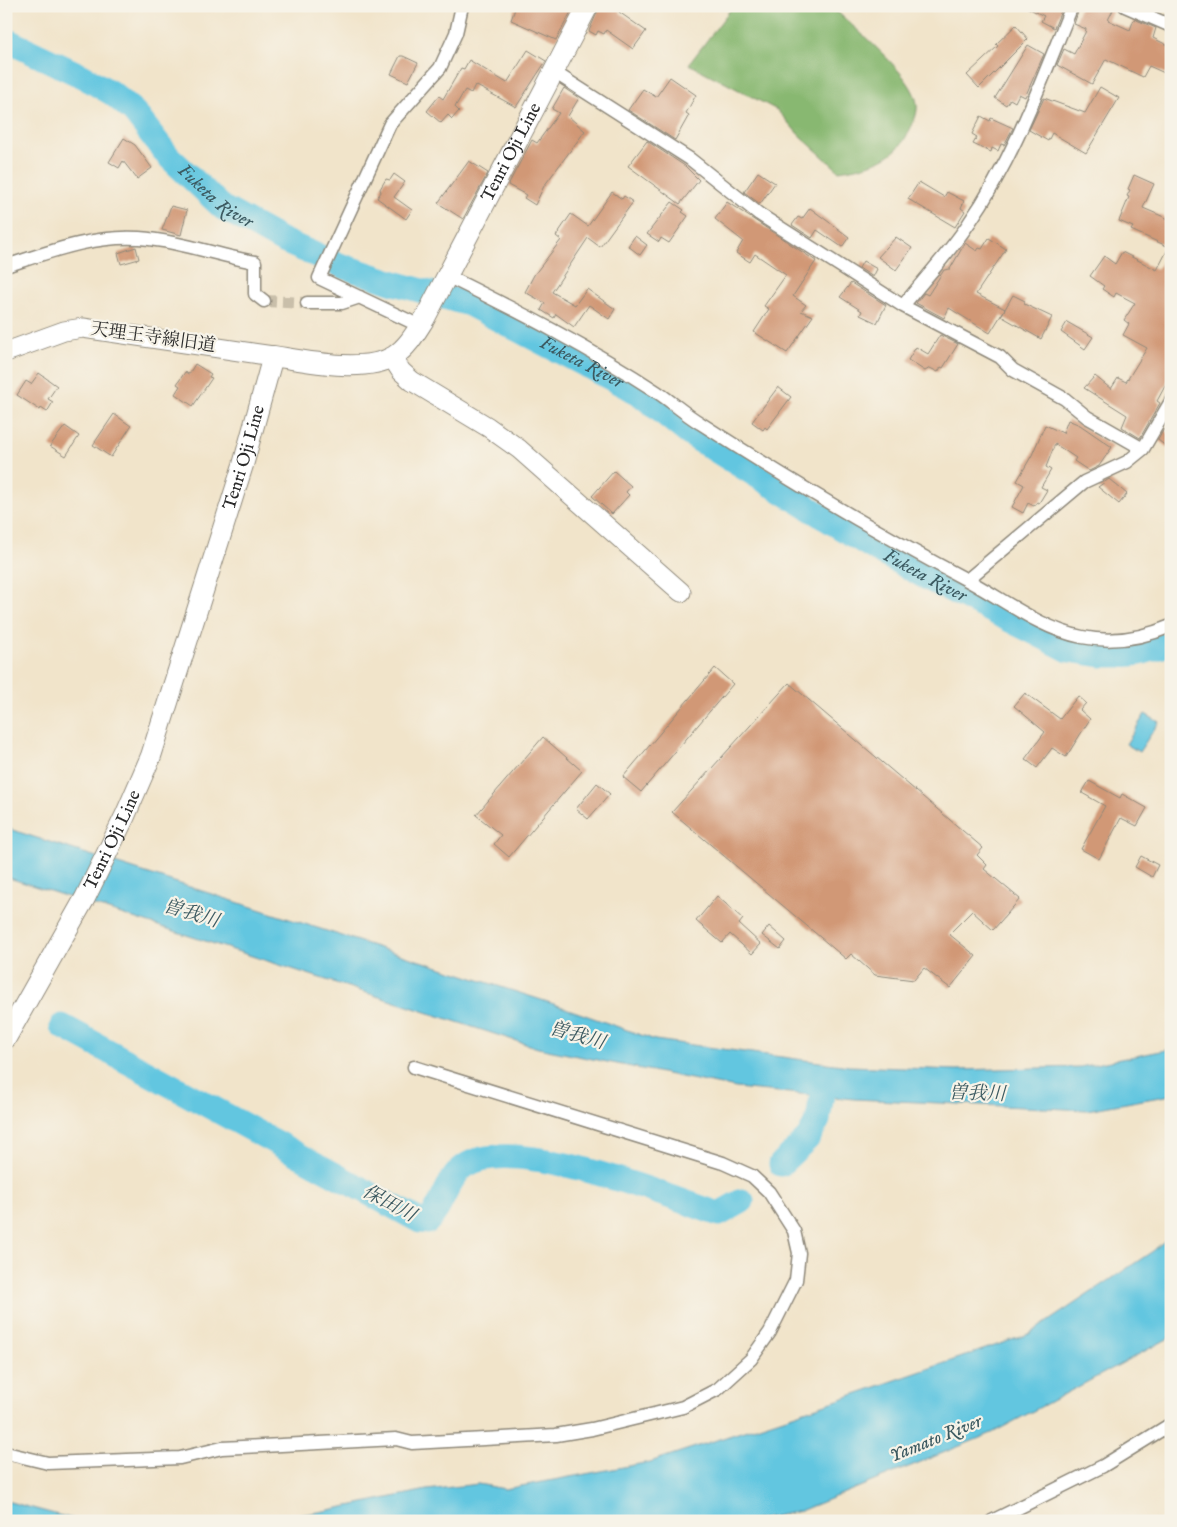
<svg xmlns="http://www.w3.org/2000/svg" width="1177" height="1527" font-family="'IM FELL English','Noto Serif JP',serif">
  <style>
    .forest { fill: #88b871; stroke: #5a724e }
    .water { fill: #62c6e0; stroke: #467886 }
    .lines { fill: none; stroke-linecap: round; stroke-linejoin: round }
    .river { stroke: #62c6e0; stroke-width: 25 }
    .building { fill: #d19876 }
    .street-tunnel { stroke: #c9bfaa; stroke-width: 12; stroke-dasharray: 12 6; stroke-linecap: butt }
    .street-casing { stroke: #8e887a; stroke-width: 15 }
    .secondary-casing { stroke: #8e887a; stroke-width: 21 }
    .primary-casing { stroke: #8e887a; stroke-width: 22 }
    .street { stroke: #fff; stroke-width: 12 }
    .secondary { stroke: #fff; stroke-width: 19 }
    .primary { stroke: #fff; stroke-width: 20 }
    .labels { text-anchor: middle; dominant-baseline: central; stroke-width: 4.5; stroke-linejoin: round; paint-order: stroke }
    .street-label { font-size: 18px; fill: #2b2b2b; stroke: #f7f3e8 }
    .water-label { font-size: 19px; font-style: italic; fill: #3c5a61; stroke: #f7f3e8 }
  </style>
  <rect width="100%" height="100%" fill="#f7f3e8"/>
  <filter id="ink" filterUnits="userSpaceOnUse"><feTurbulence type="fractalNoise" baseFrequency=".02" numOctaves="2"/><feDisplacementMap in="SourceGraphic" scale="10" xChannelSelector="R" yChannelSelector="G"/><feConvolveMatrix kernelMatrix="1 2 1 2 8 2 1 2 1" color-interpolation-filters="sRGB"/></filter>
  <filter id="wash" filterUnits="userSpaceOnUse"><feTurbulence type="fractalNoise" baseFrequency=".0096" numOctaves="4" result="noise"/><feDisplacementMap in="SourceGraphic" scale="20" xChannelSelector="R" yChannelSelector="G"/><feGaussianBlur stdDeviation="1.12" result="paint"/><feColorMatrix in="noise" values="0 0 0 0 0 0 0 0 0 0 0 0 0 0 0 0 0 1.4 0 .05"/><feComposite in="paint" operator="in"/></filter>
  <g filter="url(#wash)">
    <rect width="100%" height="100%" fill="#f1e4ca"/>
    <!-- forest -->
    <path class="forest" d="M733 6H831C854 28 908 71 916 99 920 112 913 124 907 135 894 161 865 167 839 171L799 135 777 110 689 64Z"/>
    <!-- water -->
    <path class="water" d="M1145 714 1159 722 1139 752 1126 744Z
      M6 828 554 1004 655 1040 849 1066 957 1070 1080 1067 1171 1049V1095L1087 1110 854 1099 736 1088 538 1048 6 877Z
      M1171 1235V1337L992 1433 800 1511 751 1521H261L319 1512 427 1490 478 1484 505 1489 650 1462 835 1401 1029 1334 1153 1251Z
      M6 1501 81 1521H6Z"/>
    <g class="lines">
      <!-- river -->
      <g class="river">
        <path id="s1" d="M6 40 84 77 113 94 134 112 168 156 223 208 283 241 342 266 394 283 469 304 639 393 688 433 877 550 929 579 1069 650 1101 655H1122L1140 653 1171 643"/>
        <path d="M62 1026 420 1221 427 1222C444 1206 446 1179 465 1166 513 1133 665 1196 719 1214L742 1201"/>
        <path d="M781 1164 808 1138 818 1120 824 1081"/>
      </g>
    </g>
    <g id="blocks">
      <!-- building -->
      <path class="building" d="M516 6H574L556 40 511 20Z
        M600 6H622L619 12 646 31 633 49 606 30 604 34 598 31 596 35 589 31Z
        M1024 6H1063L1054 28 1041 21 1044 16Z
        M1080 6H1105L1113 10 1108 20 1130 30 1134 19 1156 28 1153 38 1171 47V76L1149 66 1143 77 1106 59 1092 84 1057 65 1064 49 1074 54 1085 33 1086 29 1074 24Z
        M1016 25 1028 39 979 88 967 75 998 46 996 44Z
        M1028 45 1044 54 1025 97 1019 94 1015 102 1010 99 1006 105 995 98Z
        M528 50 546 61 516 107 475 85 471 93 465 90 455 107 459 111 452 119 448 115 441 123 427 111 439 96 443 99 461 68 464 69 469 60 507 83Z
        M400 56H403L418 63 408 82 391 74Z
        M670 77 696 95 686 113 689 115 675 140 628 110 643 89 656 97Z
        M1100 87 1119 98 1086 153 1052 133 1048 141 1029 130 1044 98 1085 113Z
        M564 88 579 98 568 116 585 131 544 186 535 205 524 198 526 195 508 185 532 140 537 143 559 113 552 109Z
        M981 116 990 121 991 118 1013 128 1004 145 1001 144 998 151 992 148 991 152 973 144 977 137 972 134Z
        M124 138 135 145 152 168 137 179 123 161 119 168 109 162Z
        M647 141 685 166 699 180 680 204 628 166Z
        M469 161 488 173 463 219 438 203Z
        M758 172 775 183 760 204 744 192Z
        M394 174 405 182 394 197 412 210 406 219 377 198 381 192 380 189 386 179 390 180Z
        M1134 175 1154 184 1143 208 1171 220V375L1157 401 1160 403 1140 438 1122 427 1127 415 1084 388 1095 376 1111 389 1118 378 1126 382 1147 348 1123 335 1129 324 1124 320 1135 303 1116 293 1114 297 1102 289 1104 286 1090 276 1104 256 1115 264 1122 252 1157 270 1169 247 1131 230 1133 227 1119 221 1129 197 1127 196 1130 190 1128 189Z
        M919 182 944 197 947 192 964 201 961 208 965 211 955 227 908 199Z
        M612 192 622 199 624 196 633 202 600 247 588 238 552 292 575 305 587 289 615 309 609 319 589 305 574 327 556 314 554 318 541 310 545 303 525 292 534 275 561 240 556 236 571 214 588 226Z
        M672 202 684 210 682 212 688 216 669 243 661 238 659 242 647 234Z
        M727 202 816 261 793 296 806 305 801 311 813 316 787 353 754 332 769 309 764 306 786 275 755 254 750 262 736 253 743 241 715 219Z
        M171 206 187 210 181 235 162 230Z
        M810 208 849 237 842 247 817 230 812 238 792 225 798 217 802 219Z
        M635 236 647 245 640 255 628 246Z
        M896 237 912 248 896 270 878 257Z
        M989 238 1006 249 976 294 1005 309 990 333 949 308 944 318 916 303 924 293 928 295 944 270 950 269 965 243 977 251 979 248 982 249Z
        M136 247 139 259 121 264 118 253Z
        M863 261 877 269 873 277 859 268Z
        M851 283 886 305 877 323 860 315 862 311 840 297Z
        M1013 295 1025 301 1024 304 1052 317 1041 339 1001 316Z
        M1067 322 1093 337 1085 349 1061 332Z
        M940 335 958 344 943 368 941 367 938 372 930 368 925 371 908 360 916 347 928 354Z
        M195 364 211 374 209 377 212 378 193 406 175 394 180 386 177 384 185 372 189 374Z
        M39 373 57 386 48 399 53 402 47 412 41 408 40 410 17 395 26 381 31 384Z
        M778 387 791 397 767 429 765 427 763 430 752 422Z
        M114 414 131 426 111 457 93 445Z
        M1068 420 1080 425 1112 447 1099 466 1089 471 1074 461 1076 458 1055 444 1046 467 1051 470 1041 487 1047 490 1039 503 1037 502 1034 506 1028 503 1023 513 1012 507 1024 485 1017 481 1032 455 1045 425 1063 433Z
        M65 426 79 436 66 456 50 446Z
        M1164 429 1171 435V450L1158 440Z
        M614 471 631 486 626 492 629 495 612 514 592 496Z
        M1109 479 1127 494 1119 504 1098 487Z
        M715 668 733 684 641 792 623 777Z
        M789 683 983 848 977 855 987 865 984 869 1020 899 993 930 972 911 949 934 976 956 950 988 924 968 914 980 875 975 851 954 846 959 672 812Z
        M1025 693 1060 719 1078 696 1086 703 1080 710 1090 719 1066 757 1052 748 1037 768 1025 759 1045 732 1014 706Z
        M543 737 582 771 509 857 494 844 501 835 476 815Z
        M1089 781 1120 798 1122 794 1147 808 1137 826 1121 818 1099 859 1081 849 1105 806 1082 793Z
        M597 783 610 794 588 819 576 809Z
        M1141 856 1158 865 1152 877 1135 867Z
        M717 896 743 919 739 924 761 944 752 954 730 934 722 943 696 921Z
        M769 926 786 941 780 949 762 935Z"/>
    </g>
  </g>
  <g filter="url(#ink)">
    <use href="#blocks" fill-opacity="0" stroke="#8e887a" stroke-width="1"/>
    <g class="lines">
      <!-- street-tunnel -->
      <path class="street-tunnel" d="M264 301 307 303"/>
      <!-- street casing -->
      <g class="street-casing">
        <path id="street" d="M1125 6 1171 26
          M554 72 690 159 759 214 903 306 1000 357 1013 370 1065 399 1087 417 1143 449
          M6 266C49 252 93 235 139 238 179 241 216 255 255 262V294L264 301
          M447 276C518 311 590 348 657 392 672 402 685 414 700 423 787 479 876 532 967 580 1003 599 1041 629 1082 637 1112 643 1143 638 1171 626
          M307 303H342L360 297
          M903 306C925 278 950 252 969 223 1015 157 1042 79 1072 6
          M420 326 319 278 390 124 440 68 456 33 462 6
          M967 580 1084 482 1127 462 1143 449 1171 401
          M6 1453 48 1463 180 1458 222 1448 396 1439 412 1443 556 1435 592 1429 683 1407 718 1389 751 1359 770 1332 796 1280 799 1253 794 1231 769 1192 752 1176 723 1163 414 1067
          M992 1521 1103 1466 1171 1424"/>
      </g>
      <!-- secondary casing -->
      <g class="secondary-casing">
        <path id="secondary" d="M6 352 64 331 83 328 273 356
          M392 357 401 371 412 381 488 427 519 449 681 592"/>
      </g>
      <!-- primary casing -->
      <g class="primary-casing">
        <g id="primary">
          <path id="s2" d="M6 1038 85 898 125 816 151 756 243 465 273 356C305 361 365 374 394 356 408 347 416 332 425 318L588 6"/>
        </g>
      </g>
      <!-- street -->
      <use href="#street" class="street"/>
      <!-- secondary -->
      <use href="#secondary" class="secondary"/>
      <!-- primary -->
      <use href="#primary" class="primary"/>
    </g>
  </g>
  <g class="labels">
    <!-- street labels -->
    <g class="street-label">
      <text stroke="none"><textPath href="#s2" startOffset="1095">Tenri Oji Line</textPath></text>
      <text transform="translate(153 338) rotate(8)">天理王寺線旧道</text>
      <text stroke="none"><textPath href="#s2" startOffset="630">Tenri Oji Line</textPath></text>
      <text stroke="none"><textPath href="#s2" startOffset="225">Tenri Oji Line</textPath></text>
    </g>
    <!-- water labels -->
    <g class="water-label">
      <text stroke="none"><textPath href="#s1" startOffset="266">Fuketa River</textPath></text>
      <text stroke="none"><textPath href="#s1" startOffset="671">Fuketa River</textPath></text>
      <text stroke="none"><textPath href="#s1" startOffset="1076">Fuketa River</textPath></text>
      <text transform="translate(191 914) rotate(17)">曽我川</text>
      <text transform="translate(577 1036) rotate(16)">曽我川</text>
      <text transform="translate(977 1094) rotate(2)">曽我川</text>
      <text transform="translate(389 1204) rotate(28)">保田川</text>
      <text transform="translate(936 1439) rotate(-22)">Yamato River</text>
    </g>
  </g>
  <!-- margin -->
  <rect width="1177" height="1527" fill="none" stroke="#f7f3e8" stroke-width="25"/>
</svg>
